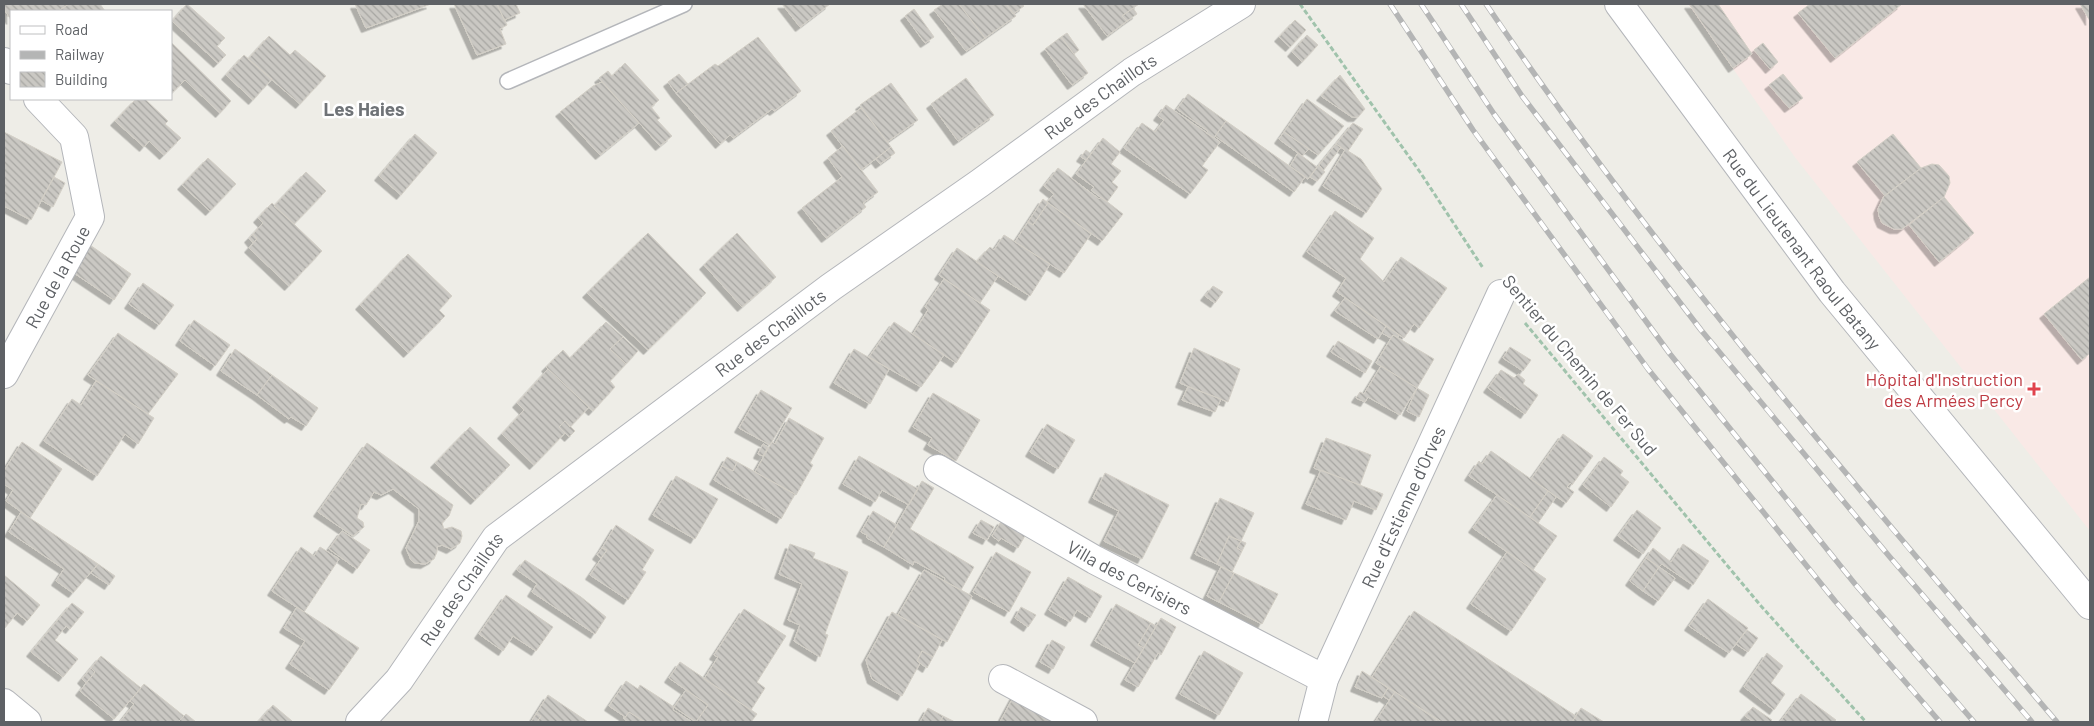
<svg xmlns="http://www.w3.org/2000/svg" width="2094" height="726" font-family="Barlow,sans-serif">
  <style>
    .medical { fill: #f9e9e6 }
    .building { fill: url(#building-back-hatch); stroke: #d3cfc6; filter: url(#shadow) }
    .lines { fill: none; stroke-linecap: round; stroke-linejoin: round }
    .lane-casing { stroke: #b4b6ba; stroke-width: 18 }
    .street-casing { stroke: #b4b6ba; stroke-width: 30 }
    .path { stroke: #a0c3ac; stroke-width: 3; stroke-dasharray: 5 2.5; stroke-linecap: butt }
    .lane { stroke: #fff; stroke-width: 15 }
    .street { stroke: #fff; stroke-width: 28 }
    .rail-casing { stroke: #b4b5b5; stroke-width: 5.5 }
    .rail { stroke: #fff; stroke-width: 4; stroke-dasharray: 11; stroke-linecap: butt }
    .health-dot { fill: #e0444e; stroke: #fff; stroke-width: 2 }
    .labels { text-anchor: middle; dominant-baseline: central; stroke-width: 5; stroke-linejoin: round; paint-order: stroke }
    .street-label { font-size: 18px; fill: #5e6165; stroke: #fff }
    .health-label { font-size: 18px; fill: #be3a42; stroke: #fff; text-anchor: end }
    .neighbourhood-label { font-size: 19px; font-weight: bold; fill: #6f7377; stroke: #fff }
  </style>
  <defs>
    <pattern id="building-back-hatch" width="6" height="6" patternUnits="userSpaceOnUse" patternTransform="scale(1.25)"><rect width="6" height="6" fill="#cac8c3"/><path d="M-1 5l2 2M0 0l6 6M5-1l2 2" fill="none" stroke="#a7a6a2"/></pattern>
    <filter id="shadow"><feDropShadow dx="-4.5" dy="4.5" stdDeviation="0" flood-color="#0004"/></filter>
  </defs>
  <rect width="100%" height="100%" fill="#eeede7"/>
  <!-- medical -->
  <path class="medical" d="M1688 4H2090V531L1794 156Z"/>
  <!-- building -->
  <path class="building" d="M4 4H69L58 11H11V20L4 9Z
    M69 4H100L105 11H58Z
    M187 4 225 38 217 46 226 55 218 63 172 21Z
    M355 4H431L366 28Z
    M454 4H497L507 25 500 29 506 44 477 55Z
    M497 4H516L520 13 504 20Z
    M782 4H830L800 27Z
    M943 4H959L985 38 966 51 934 10Z
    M959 4H1006L1016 16 985 38Z
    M1006 4H1022L1024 6 1013 14Z
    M1083 4H1139L1122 16 1127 21 1107 36Z
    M1689 4H1718L1752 54 1733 68Z
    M1810 4H1902L1835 58 1798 13Z
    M2080 4H2090V21Z
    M1133 8 1137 14 1127 21 1122 16Z
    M914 9 934 37 925 43 905 16Z
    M1295 20 1306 30 1290 47 1279 37Z
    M1067 33 1079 50 1074 54 1061 37Z
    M1307 35 1318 45 1302 62 1292 52Z
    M269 36 290 55 295 50 326 76 300 104 248 59Z
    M758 37 801 91 774 111 772 109 733 138 730 135 720 144 676 93 715 64 718 66Z
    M1061 37 1088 73 1072 85 1045 49Z
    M171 42 231 101 220 113 185 80 171 94Z
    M1763 43 1778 62 1770 69 1754 50Z
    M244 55 272 79 253 100 226 75Z
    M625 63 659 100 651 107 660 118 657 120 672 136 660 146 599 78 608 71 612 76Z
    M679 74 688 84 676 93 668 82Z
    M1783 74 1803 98 1789 108 1769 85Z
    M1340 75 1365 109 1358 117H1352L1321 96Z
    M966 78 994 115 958 141 931 104Z
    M602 82 639 123 600 155 560 112 593 86Z
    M891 83 918 120 887 142 860 105Z
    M1188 94 1226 121 1214 138 1206 133 1208 131 1177 109Z
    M136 99H145L168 121 165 124 181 138 164 155 149 141 144 147 115 121Z
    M1307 99 1344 126 1318 155 1284 132Z
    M1166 105 1220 142 1202 166 1208 170 1190 194 1124 148 1142 123 1155 132 1164 120 1158 116Z
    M861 108 891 147 861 170 831 131Z
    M1226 121 1305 177 1294 192 1215 136Z
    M1353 123 1363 129 1348 151 1361 159 1382 189 1366 213 1323 186 1345 150 1336 144Z
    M4 132 62 162 31 220 4 206Z
    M1284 132 1309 149 1302 156 1279 139Z
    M415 134 437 153 401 195 379 176Z
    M1893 134 1921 168 1885 196 1857 162Z
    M1103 138 1120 152 1111 164 1121 171 1112 182 1118 187 1107 202 1091 190 1094 187 1076 174Z
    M1336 144 1341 147 1323 171 1319 165Z
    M843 146 878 192 863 203 866 207 826 238 802 208 842 177 828 158Z
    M891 147 895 153 880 164 876 159Z
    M1086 150 1091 154 1086 160 1081 157Z
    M1298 153 1317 167 1308 179 1290 166Z
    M208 158 236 184 210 211 182 185Z
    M1932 164 1939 165 1949 176 1950 183 1944 197 1902 229H1894L1882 223 1879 216 1878 209 1884 196 1921 168Z
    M1319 165 1325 172 1317 181 1310 177Z
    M1058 168 1099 199 1101 197 1123 214 1102 241 1047 202 1054 194 1044 186Z
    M306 172 326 191 294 224 274 206Z
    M54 177 65 183 53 207 41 200Z
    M1944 197 1974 233 1939 262 1909 225Z
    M1043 199 1048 203 1033 225 1028 222Z
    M272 203 322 251 289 286 249 248 257 239 253 234 263 223 258 218Z
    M1048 203 1091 234 1064 273 1015 242 1028 222 1033 225Z
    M1335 211 1374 238 1360 259 1384 282 1401 257 1447 288 1419 328 1414 324 1404 338 1337 292 1346 278 1307 252Z
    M648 233 706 293 648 350 587 293Z
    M737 233 776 277 742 307 704 265Z
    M253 234 257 239 253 243 249 238Z
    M1004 235 1050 264 1030 296 976 262 990 247 994 250Z
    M90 245 131 274 114 300 74 273Z
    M957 248 998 276 980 303 939 275Z
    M408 254 452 296 439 310 445 316 408 353 360 305Z
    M2090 277V353L2082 360 2044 314Z
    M944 279 990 310 956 363 913 334 928 310 925 307Z
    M143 283 174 305 159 325 129 304Z
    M1213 286 1223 292 1215 303 1205 296Z
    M1345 298 1386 326 1378 339 1335 311Z
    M194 320 230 345 215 366 180 341Z
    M606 322 623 337 610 349 626 364 610 381 615 387 593 411 546 367 563 350 570 358Z
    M894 322 944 355 921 387 869 357Z
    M1386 326 1399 335 1398 337 1393 335 1391 338 1382 333Z
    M118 333 178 374 148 414 88 375Z
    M1393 335 1434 359 1417 388 1376 363Z
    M623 337 638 351 626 364 610 349Z
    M1338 341 1372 361 1365 373 1331 352Z
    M1510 347 1531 360 1523 371 1503 358Z
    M1194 348 1240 369 1228 402 1180 383Z
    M235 349 272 375 257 395 221 371Z
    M854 349 889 369 870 404 834 383Z
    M1381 366 1417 388 1400 415 1368 397 1365 402 1356 398 1360 392 1364 394Z
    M548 369 589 407 570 427 565 421 559 427 565 433 534 465 502 434 524 410 517 403Z
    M1501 370 1514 378 1518 374 1525 380 1523 384 1538 395 1525 414 1488 388Z
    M272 375 318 408 306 426 291 417 289 419 257 395Z
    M96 381 154 418 138 444 125 434 97 476 44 441 72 399 81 405Z
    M1188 387 1221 399 1215 412 1182 400Z
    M1417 388 1429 395 1419 417 1407 411Z
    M761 390 792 408 770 445 739 428Z
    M933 393 980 420 956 461 928 445 932 438 913 427Z
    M789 418 824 438 810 463 813 465 796 495 755 472 772 442 775 444Z
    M565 421 575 431 569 437 559 427Z
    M1047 424 1075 440 1058 469 1030 452Z
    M470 427 510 465 475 500 435 463Z
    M1563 434 1593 456 1572 485 1570 483 1567 487 1574 492 1566 503 1531 479Z
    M1326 438 1371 455 1360 485 1314 468Z
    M22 442 62 469 30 518 6 501 13 490 4 484V471Z
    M367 443 453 505 449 516 442 523 444 529 452 527 461 531 462 536 460 543 451 549 442 545 437 547V552L434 559 425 564 415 563 411 560 406 548 419 521V509L393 489 381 495 374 492 366 505 361 504 357 518 363 522 364 527 353 536 318 512Z
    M763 444 768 447 763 456 758 454Z
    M1491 451 1548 491 1530 517 1469 476 1479 461 1482 464Z
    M859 456 918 489 909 505 882 490 875 502 843 484Z
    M727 457 737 462 733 471 722 466Z
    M1604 457 1623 471 1620 475 1629 482 1611 507 1583 485Z
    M737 462 795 494 781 519 714 480 722 466 733 471Z
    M1321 470 1383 494 1376 510 1354 501 1346 520 1306 504Z
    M1105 473 1169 505 1142 559 1104 541 1119 511 1093 498Z
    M676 476 718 499 695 539 653 515Z
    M922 481 934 488 910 529 974 567 961 590 944 581 945 578 914 561 913 565 884 547Z
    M1548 491 1556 497 1538 523 1530 517Z
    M1497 495 1557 536 1533 570 1473 528Z
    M1220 498 1254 513 1241 541 1229 536 1217 564 1195 554Z
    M1637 510 1661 528 1643 554 1618 536Z
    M873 511 897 525 884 547 867 538V535L861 532Z
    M21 512 98 564 73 593 56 581 64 569 9 532Z
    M981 520 994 527 987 540 973 533Z
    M1002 520 1026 534 1018 548 1001 538 999 541 992 536Z
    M616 525 654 550 642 570 646 572 628 600 590 575 607 550 602 548Z
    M342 531 370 550 357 569 329 549Z
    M1229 536 1241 541 1237 548 1242 551 1232 572 1217 564Z
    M1241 541 1246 543 1242 551 1237 548Z
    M790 544 815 553 813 558 848 572 825 634 828 635 820 657 794 641 800 625 788 620 802 584 779 574Z
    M1683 544 1709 561 1693 585 1662 564 1659 567 1646 558 1653 548 1671 562Z
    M301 547 314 556 320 547 339 559 304 612 272 591Z
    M602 548 607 550 601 558 597 555Z
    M996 552 1031 572 1009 612 973 592Z
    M1507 552 1546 579 1511 631 1471 604Z
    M1646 558 1659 567 1643 591 1630 581Z
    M525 560 581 597 606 617 595 634 532 592 537 584 517 570Z
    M98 564 115 576 109 585 91 573Z
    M1221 567 1234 573 1219 602 1207 596Z
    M1659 567 1675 578 1658 601 1643 591Z
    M924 570 972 596 947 642 898 615Z
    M1234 573 1278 594 1262 624 1219 602Z
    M4 575 40 605 27 621 17 613 4 629Z
    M1068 577 1102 596 1090 618 1077 610 1070 622 1049 610Z
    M506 595 553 627 536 651 513 636 503 651 479 634Z
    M1708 599 1748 628 1729 653 1689 626Z
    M72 603 84 612 70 629 66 626 55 640 78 659 63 677 31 652Z
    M1116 604 1151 623 1138 645 1144 648 1135 663 1095 641Z
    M297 607 359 648 329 690 290 664 305 641 284 628Z
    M1021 607 1036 615 1028 627 1015 618Z
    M744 609 786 636 757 682 765 688 751 710 704 679 718 657 714 655Z
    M1414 611 1576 716 1572 722H1442L1372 677Z
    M892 612 942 640 933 657 922 651 917 661 920 663 902 696 872 679 866 660Z
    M1161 618 1176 627 1161 655 1158 653 1138 687 1125 680Z
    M1151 623 1156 626 1144 648 1138 645Z
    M1747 630 1758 638 1748 652 1736 644Z
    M1052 640 1065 647 1053 669 1040 662Z
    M922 651 933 657 927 668 917 661Z
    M1204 651 1243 673 1219 715 1180 694Z
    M1767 653 1783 666 1771 683 1785 694 1774 710 1744 687Z
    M101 656 141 688 114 719 80 691 95 672 91 668Z
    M680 662 757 714 751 722H696L708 705 669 678Z
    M91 668 95 672 86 683 82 679Z
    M1362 671 1388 688 1382 698 1355 687Z
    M626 681 638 689 640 685 674 707 673 710 692 722H645L629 712 624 719V716L609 706Z
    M144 684 184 716 178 722H120L134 704 130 701Z
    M1388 688 1395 692 1389 700 1383 696Z
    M686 690 708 705 696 722 674 707Z
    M1395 692 1437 720 1436 722H1375Z
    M1015 694 1068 722H1000Z
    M1801 694 1836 720 1834 722H1780Z
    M548 695 588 722H537L541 716 536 714Z
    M273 705 292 721 291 722H258Z
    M1753 707 1772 720 1770 722H1754L1745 716Z
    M928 708 943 716 940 722H920Z
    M1581 708 1604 722H1572Z
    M629 712 645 722H629L624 719Z
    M186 714 196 722H178Z
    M536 714 541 716 537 722H531Z
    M943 716 955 722H940Z"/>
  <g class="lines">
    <!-- lane casing -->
    <g class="lane-casing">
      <path id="lane" d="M508 81 684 4"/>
    </g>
    <!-- street casing -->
    <g class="street-casing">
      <g id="street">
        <path id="s1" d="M1619 4 1832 292 2090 605"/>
        <path d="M4 62 11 70"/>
        <path id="s2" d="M4 374 90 217 74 137 38 99"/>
        <path id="s3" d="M938 469 1095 560 1324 679"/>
        <path d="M1003 679 1083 722"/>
        <path d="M4 703 27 722"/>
        <path id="s4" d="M360 722 399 680 496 538 831 287 980 183 1132 72 1241 4"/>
        <path id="s5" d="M1313 722 1324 679 1501 294"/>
      </g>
    </g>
    <!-- path -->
    <path class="path" d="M1300 4 1420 172 1483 268
      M1525 323 1761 606 1866 722"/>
    <!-- lane -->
    <use href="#lane" class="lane"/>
    <!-- street -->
    <use href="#street" class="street"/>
    <!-- rail casing -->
    <g class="rail-casing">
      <path id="rail" d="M1390 4 1473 130 1648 369 1835 601 1940 722
        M1421 4 1494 114 1670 354 1855 584 1974 722
        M1461 4 1522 96 1701 330 1889 556 2032 722
        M1486 4C1657 257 1859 490 2057 722"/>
    </g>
    <!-- rail -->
    <use href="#rail" class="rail"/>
  </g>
  <!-- markers -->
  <path class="health-dot" d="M2031.5 381.5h5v5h5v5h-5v5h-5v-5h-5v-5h5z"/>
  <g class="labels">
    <!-- street labels -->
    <g class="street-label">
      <text stroke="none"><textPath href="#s4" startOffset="978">Rue des Chaillots</textPath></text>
      <text stroke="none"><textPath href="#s1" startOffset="306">Rue du Lieutenant Raoul Batany</textPath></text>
      <text stroke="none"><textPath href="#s2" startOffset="111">Rue de la Roue</textPath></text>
      <text stroke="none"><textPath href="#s4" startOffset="572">Rue des Chaillots</textPath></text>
      <text transform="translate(1580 365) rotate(50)">Sentier du Chemin de Fer Sud</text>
      <text stroke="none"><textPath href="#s5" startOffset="234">Rue d'Estienne d'Orves</textPath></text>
      <text stroke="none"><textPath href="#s3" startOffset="220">Villa des Cerisiers</textPath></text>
      <text stroke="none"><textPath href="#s4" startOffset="168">Rue des Chaillots</textPath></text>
    </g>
    <!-- health labels -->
    <g class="health-label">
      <text x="2023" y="379">Hôpital d'Instruction<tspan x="2023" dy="21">des Armées Percy</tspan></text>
    </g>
    <!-- neighbourhood labels -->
    <g class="neighbourhood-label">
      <text x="364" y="108">Les Haies</text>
    </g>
  </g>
  <!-- border -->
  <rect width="2094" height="726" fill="none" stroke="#5e6165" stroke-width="10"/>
  <!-- legend -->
  <rect x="10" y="10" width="162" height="90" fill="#ffffff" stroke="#bfc0c1"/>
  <rect x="20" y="26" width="25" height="8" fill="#ffffff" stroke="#bfc0c1"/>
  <text x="55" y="35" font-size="15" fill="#5e6165">Road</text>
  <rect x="20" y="51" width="25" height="8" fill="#b4b5b5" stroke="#bfc0c1"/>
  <text x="55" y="60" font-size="15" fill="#5e6165">Railway</text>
  <rect x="20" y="72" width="25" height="15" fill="url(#building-back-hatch)" stroke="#bfc0c1"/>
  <text x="55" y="85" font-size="15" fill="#5e6165">Building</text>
</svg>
